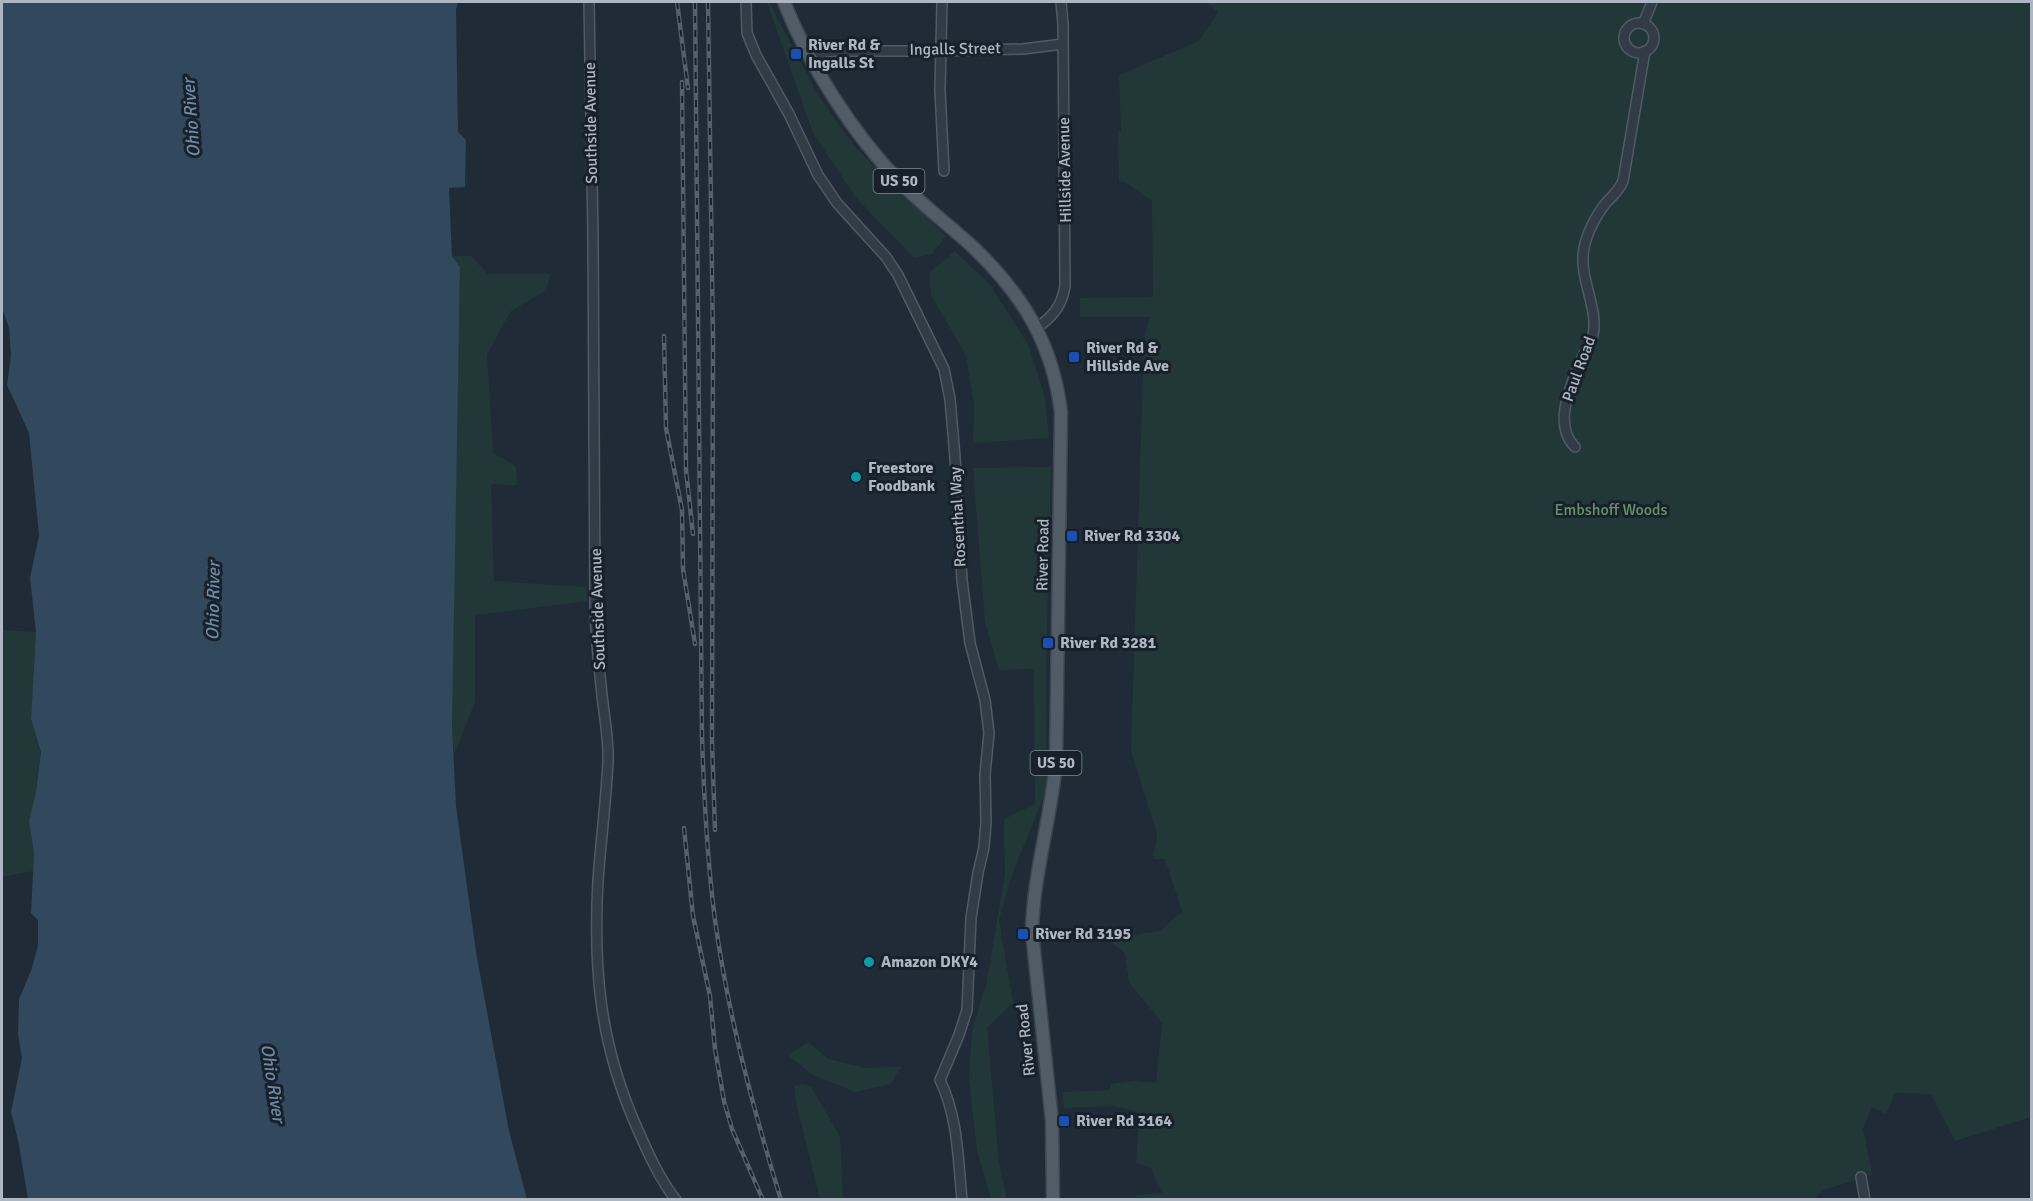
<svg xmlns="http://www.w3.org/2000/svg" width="2033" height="1201" font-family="Signika,sans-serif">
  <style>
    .green { fill: #223838 }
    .water { fill: #32485d }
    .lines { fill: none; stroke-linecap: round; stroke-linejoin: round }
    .minor-casing { stroke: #505a64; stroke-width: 12 }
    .major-casing { stroke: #3c4550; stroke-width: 15 }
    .minor { stroke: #323c46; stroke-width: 9 }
    .major { stroke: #505c66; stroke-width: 12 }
    .rail-casing { stroke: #54616d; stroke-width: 4.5 }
    .rail { stroke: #18212a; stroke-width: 2; stroke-dasharray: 7; stroke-linecap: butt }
    .transit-dot { fill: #1a4fb4; stroke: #18212a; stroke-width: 2 }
    .culture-dot { fill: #0f9aa8; stroke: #18212a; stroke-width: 2 }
    .labels { text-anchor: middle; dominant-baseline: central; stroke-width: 6; stroke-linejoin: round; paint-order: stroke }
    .shield { fill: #18212a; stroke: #808a95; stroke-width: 1.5 }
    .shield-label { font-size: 15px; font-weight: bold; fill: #acb7c3 }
    .poi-label { font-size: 16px; font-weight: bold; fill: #acb7c3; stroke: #18212a; text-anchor: start }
    .street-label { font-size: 16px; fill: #acb7c3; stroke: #18212a }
    .park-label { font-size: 16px; fill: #64936b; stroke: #18212a }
    .water-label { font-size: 18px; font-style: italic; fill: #6d8ba8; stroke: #18212a }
  </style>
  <rect width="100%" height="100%" fill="#1f2b36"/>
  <!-- green -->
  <path class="green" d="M767 2H769L818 95 855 147 946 236 932 254 914 258 856 198 813 133Z
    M1206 2H2031V1117L1955 1141 1931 1094 1895 1093 1886 1114 1872 1107 1863 1128 1872 1175 1823 1190 1814 1199 1136 1200V1195L1162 1193 1151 1168 1136 1163 1139 1112 1114 1106 1064 1108 1062 1092 1110 1090 1111 1084 1135 1081 1156 1083 1162 1023 1129 982 1125 953 1107 939 1160 931 1182 911 1165 859H1153L1157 834 1131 751 1144 342 1149 317H1080V298L1153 297 1152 201 1125 182H1119L1118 131H1121L1119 75 1199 41 1218 12Z
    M955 251 990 285 1028 344 1045 397 1049 438 973 443 974 405 966 356 931 295 929 273Z
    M452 256H471L488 274H551L545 291 511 311 487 355 493 453 516 466 517 485 491 484 494 581 586 587 587 601 475 615V702L454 755 452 726 454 551 460 267Z
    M1051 467 1046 672 1047 789 1011 877 999 920 1013 1003 987 1028 999 1163 1007 1200 991 1199 977 1150 969 1079 972 1031 986 985 1005 874 1004 819 1035 804 1034 669 999 670 985 622 973 468Z
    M2 630 36 632 31 719 41 752 36 792 29 821 34 853 33 871 2 877Z
    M808 1042 828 1059 866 1068 901 1067 891 1084 855 1092 813 1075 788 1055Z
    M804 1084 812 1088 840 1137 843 1199H820L797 1108 794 1086Z"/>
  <!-- water -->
  <path class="water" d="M2 2H458L456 10 458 132 466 140 465 187 449 188 452 256 460 267 452 726 456 806 476 952 509 1131 527 1199H28L18 1140 11 1112 22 1058 18 1035 19 999 31 971 38 945V920L31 913 34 853 29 821 36 792 41 752 31 719 36 632 30 578 39 535 29 433 7 385 11 355 9 328 2 308Z"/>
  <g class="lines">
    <!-- minor casing -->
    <g class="minor-casing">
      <path id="minor" d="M589 2 593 236 595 608C596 634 598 660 601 685 603 711 609 736 608 762 606 801 601 840 598 880 593 970 600 1045 637 1128 648 1153 659 1178 676 1200
        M746 2 747 33 756 55 789 114 818 175 837 203 886 257 898 275 944 369 950 399 955 457 962 580 970 643 985 700 989 733 985 774 986 822 984 847 978 873 971 918 967 1010 959 1035 940 1080C958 1117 958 1159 962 1200
        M942 2 940 90 944 171
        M1624 38a15 15 0 1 1 30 0a15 15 0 1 1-30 0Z
        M1643 24 1652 2
        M811 57 825 52 836 51H941L1023 49 1063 44
        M1037 328C1053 316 1062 306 1065 286L1063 24 1061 2
        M1575 447C1553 425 1570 388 1579 364 1583 354 1591 345 1593 335 1599 308 1578 277 1584 248 1587 233 1596 215 1606 203 1613 195 1619 191 1623 181L1645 51
        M1861 1177 1865 1200"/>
    </g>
    <!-- major casing -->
    <g class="major-casing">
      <path id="major" d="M784 2C808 63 853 134 899 181 922 205 949 225 974 248 1023 295 1053 344 1061 413L1056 762C1051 819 1033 875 1032 932L1052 1121 1053 1200"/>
    </g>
    <!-- minor -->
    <use href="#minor" class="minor"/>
    <!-- major -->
    <use href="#major" class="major"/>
    <!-- rail casing -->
    <g class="rail-casing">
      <path id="rail" d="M677 2 688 88
        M695 2 702 737C704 798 707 859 715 920 728 1015 753 1108 781 1200
        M708 2 713 339 712 742 715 830
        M682 82 686 470 693 534
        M664 336 666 428 682 510 683 569 695 644
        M684 828 693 916 710 996 715 1049 724 1101 732 1129 763 1200"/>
    </g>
    <!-- rail -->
    <use href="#rail" class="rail"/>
  </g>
  <!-- markers -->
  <g class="transit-dot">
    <rect x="790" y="48" width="12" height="12" rx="3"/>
    <rect x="1068" y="351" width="12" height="12" rx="3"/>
    <rect x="1066" y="530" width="12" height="12" rx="3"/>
    <rect x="1042" y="637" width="12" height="12" rx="3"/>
    <rect x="1017" y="928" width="12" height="12" rx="3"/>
    <rect x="1058" y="1115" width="12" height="12" rx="3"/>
  </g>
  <g class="culture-dot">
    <circle cx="856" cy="477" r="6"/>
    <circle cx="869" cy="962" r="6"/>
  </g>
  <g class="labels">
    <!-- shield labels -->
    <g class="shield">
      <rect x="873.5" y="169" width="51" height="24" rx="4.5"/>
      <rect x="1030.5" y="751" width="51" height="24" rx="4.5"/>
    </g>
    <g class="shield-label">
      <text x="899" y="181">US 50</text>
      <text x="1056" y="763">US 50</text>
    </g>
    <!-- poi labels -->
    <g class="poi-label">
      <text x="808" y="45">River Rd &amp;<tspan x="808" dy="18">Ingalls St</tspan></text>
      <text x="1086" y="348">River Rd &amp;<tspan x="1086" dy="18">Hillside Ave</tspan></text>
      <text x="868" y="468">Freestore<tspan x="868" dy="18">Foodbank</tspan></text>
      <text x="1084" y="536">River Rd 3304</text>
      <text x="1060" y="643">River Rd 3281</text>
      <text x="1035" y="934">River Rd 3195</text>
      <text x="881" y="962">Amazon DKY4</text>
      <text x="1076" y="1121">River Rd 3164</text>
    </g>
    <!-- street labels -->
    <g class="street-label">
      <text transform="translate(955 49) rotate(-1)">Ingalls Street</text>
      <text transform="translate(591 123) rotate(-91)">Southside Avenue</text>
      <text transform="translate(1065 170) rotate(-91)">Hillside Avenue</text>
      <text transform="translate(1579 369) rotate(-70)">Paul Road</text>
      <text transform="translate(958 517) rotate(-93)">Rosenthal Way</text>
      <text transform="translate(1043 555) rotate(-89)">River Road</text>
      <text transform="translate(598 609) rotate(-92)">Southside Avenue</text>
      <text transform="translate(1026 1040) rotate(-96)">River Road</text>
    </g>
    <!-- park labels -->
    <g class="park-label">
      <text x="1611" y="510">Embshoff Woods</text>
    </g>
    <!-- water labels -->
    <g class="water-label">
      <text transform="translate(191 118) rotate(-94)">Ohio River</text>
      <text transform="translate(213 601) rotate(-89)">Ohio River</text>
      <text transform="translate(273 1083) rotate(81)">Ohio River</text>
    </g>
  </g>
  <!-- border -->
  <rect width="2033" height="1201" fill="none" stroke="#acb7c3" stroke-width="6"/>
</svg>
